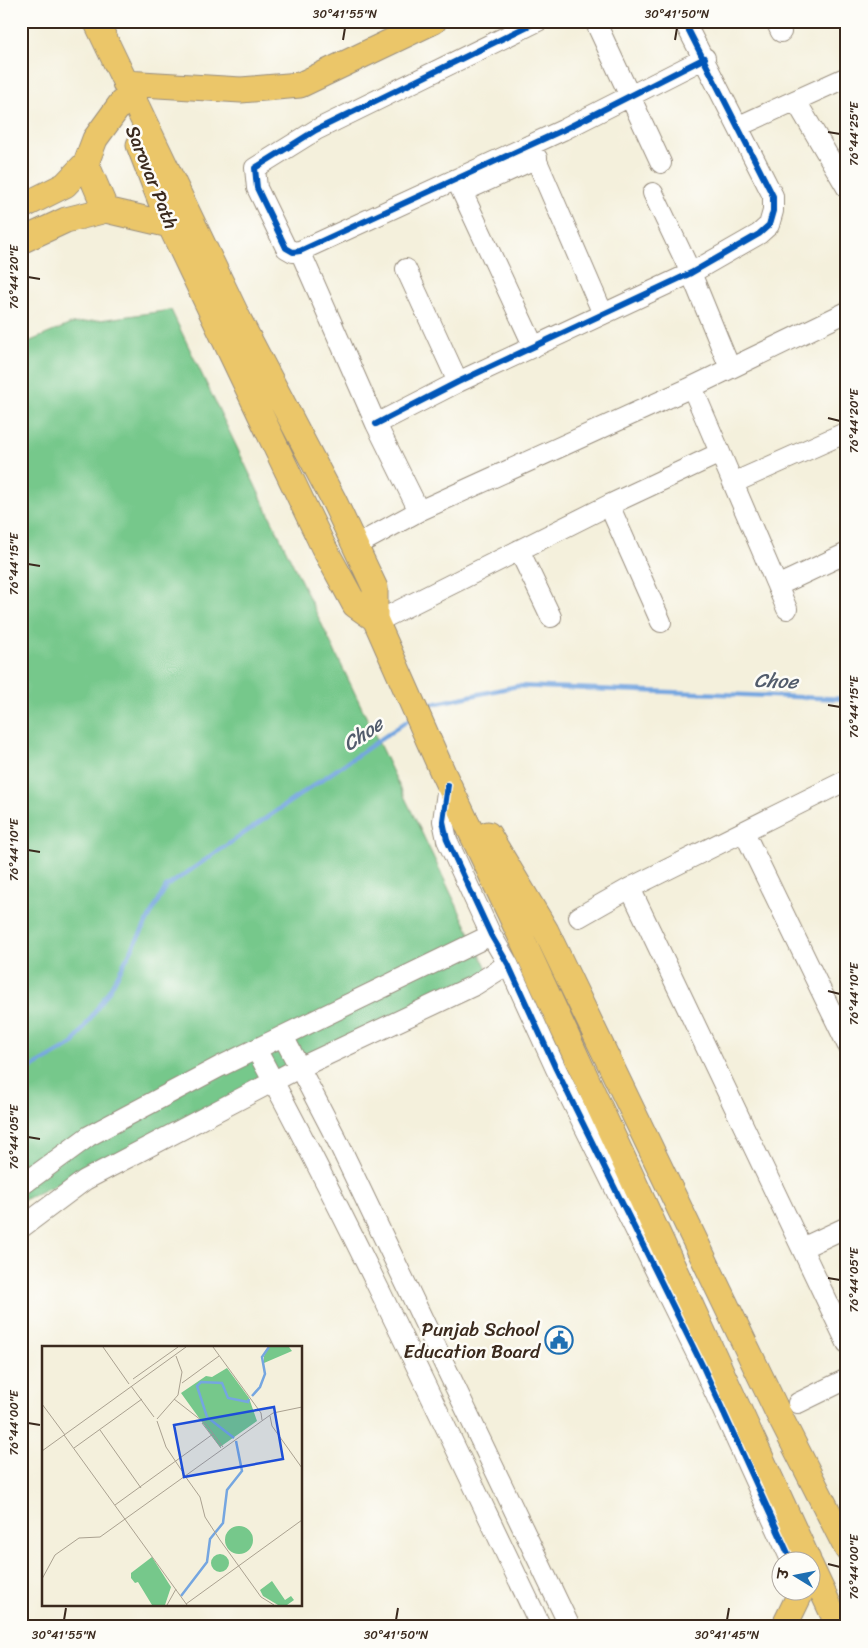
<svg xmlns="http://www.w3.org/2000/svg" width="868" height="1648" font-family="Sriracha,'Playpen Sans Deva',sans-serif">
  <style>
    .green { fill: #76c88b; stroke: #587954 }
    .lines { fill: none; stroke-linecap: round; stroke-linejoin: round }
    .stream { stroke: #75a6e0; stroke-width: 4.5 }
    .minor-casing { stroke: #988d7d; stroke-width: 22 }
    .major-casing { stroke: #988d7d; stroke-width: 27 }
    .minor { stroke: #fff; stroke-width: 20 }
    .major { stroke: #ebc669; stroke-width: 25 }
    .cycleway-casing { stroke: #fdfcf7; stroke-width: 9 }
    .cycleway { stroke: #0057b8; stroke-width: 6 }
    .ticks { fill: none; stroke: #3b2a1e; stroke-width: 2 }
    .labels { text-anchor: middle; dominant-baseline: central; stroke-width: 5; stroke-linejoin: round; paint-order: stroke }
    .street-label { font-size: 19px; fill: #3b2a1e; stroke: #fdfcf7 }
    .poi-label { font-size: 19px; fill: #3b2a1e; stroke: #fdfcf7; text-anchor: end }
    .water-label { font-size: 20px; font-style: italic; fill: #525c6c; stroke: #fdfcf7 }
    .inset-river { fill: none; stroke: #75a6e0; stroke-width: 2.5 }
    .inset-road { fill: none; stroke: #aaa190; stroke-width: 1 }
    .view { fill: #1d4ed8; fill-opacity: 0.15; stroke: #1d4ed8; stroke-width: 2.5 }
    .inset-edge { fill: none; stroke: #3b2a1e; stroke-width: 2.5 }
    .neatline { fill: none; stroke: #3b2a1e; stroke-width: 2 }
    .ticks-label { font-size: 12px; text-anchor: middle; fill: #3b2a1e }
  </style>
  <rect width="100%" height="100%" fill="#fdfcf7"/>
  <filter id="ink" filterUnits="userSpaceOnUse"><feTurbulence type="fractalNoise" baseFrequency=".02" numOctaves="2"/><feDisplacementMap in="SourceGraphic" scale="10" xChannelSelector="R" yChannelSelector="G"/><feConvolveMatrix kernelMatrix="1 2 1 2 8 2 1 2 1" color-interpolation-filters="sRGB"/></filter>
  <filter id="wash" filterUnits="userSpaceOnUse"><feTurbulence type="fractalNoise" baseFrequency=".0096" numOctaves="4" result="noise"/><feDisplacementMap in="SourceGraphic" scale="20" xChannelSelector="R" yChannelSelector="G"/><feGaussianBlur stdDeviation="1.12" result="paint"/><feColorMatrix in="noise" values="0 0 0 0 0 0 0 0 0 0 0 0 0 0 0 0 0 1.4 0 .05"/><feComposite in="paint" operator="in"/></filter>
  <g filter="url(#wash)">
    <rect width="100%" height="100%" fill="#f4f0dc"/>
    <!-- green -->
    <path class="green" d="M171 310 492 979 21 1201V345L71 324Z"/>
    <g class="lines">
      <!-- stream -->
      <path class="stream" d="M423 711 433 704 517 686 847 699
        M21 1074 73 1044 110 989 166 887 410 719"/>
    </g>
  </g>
  <g filter="url(#ink)">
    <g class="lines">
      <!-- minor casing -->
      <g class="minor-casing">
        <path id="minor" d="M538 21 316 130 255 168 257 188 286 248 293 252 300 251 563 130 705 58
          M595 21 661 163
          M776 21 781 32
          M796 101 847 188
          M739 126 847 77
          M530 145 603 314
          M456 179 534 347
          M462 192 537 158
          M653 193 691 273 730 368
          M300 251 376 424 419 511
          M406 269 458 382
          M692 387 787 609
          M376 424 458 382 691 273 759 234 769 225 773 211V196L684 21
          M733 483 847 432
          M609 505 661 622
          M355 546 419 511 692 387 847 312
          M519 550 551 617
          M777 586 847 553
          M376 622 609 505 720 453
          M448 785 443 821 447 840 491 935 508 964 556 1069 704 1369 791 1560
          M744 832 847 1044
          M630 888 847 1343
          M579 917 630 888 847 780
          M283 1036 337 1140 570 1627
          M256 1049C358 1238 448 1433 541 1627
          M21 1186 89 1136 219 1067 491 935
          M21 1228 85 1180 299 1068 475 985 508 964
          M802 1248 847 1227
          M798 1403 847 1379"/>
      </g>
      <!-- major casing -->
      <g class="major-casing">
        <path id="major" d="M96 21 239 320 334 501 375 588V619L443 773 522 939 808 1560
          M125 83 241 90 300 85 434 21
          M139 145 170 225 323 546 355 605 375 619
          M86 163 106 210
          M21 207 65 185 86 163 95 139 122 102
          M21 241 66 220 106 210 170 225
          M488 834 546 931 778 1413 847 1549
          M810 1565 839 1627
          M784 1627 802 1590"/>
      </g>
      <!-- minor -->
      <use href="#minor" class="minor"/>
      <!-- major -->
      <use href="#major" class="major"/>
      <!-- cycleway casing -->
      <g class="cycleway-casing">
        <path id="cycleway" d="M538 21 316 130 255 168 257 188 286 248 293 252 300 251 563 130 705 58
          M376 424 458 382 691 273 759 234 769 225 773 211V196L684 21
          M448 785 443 821 447 840 491 935 508 964 556 1069 704 1369 791 1560"/>
      </g>
      <!-- cycleway -->
      <use href="#cycleway" class="cycleway"/>
    </g>
  </g>
  <!-- ticks -->
  <path class="ticks" d="M343 40 345 28M675 40 677 28M828 132 840 134M28 277 40 279M828 418 840 421M28 564 40 566M828 705 840 707M28 850 40 852M828 991 840 994M28 1137 40 1139M828 1278 840 1280M28 1423 40 1425M828 1564 840 1567M64 1620 66 1608M396 1620 398 1608M727 1620 729 1608"/>
  <!-- icons -->
  <defs>
    <g id="civic-ring" transform="scale(1.4375)"><circle r="9.5" fill="#fdfcf7" stroke="#1f6fb2" stroke-width="1.5"/><path d="M-.6-6.5H3V-4.5H.6V-3L4-1V1h2V6H-6V1h2V-1L-.6-3ZM-1.2 2.5V6h2.4V2.5Z" fill="#1f6fb2"/></g>
  </defs>
  <g fill-rule="evenodd">
    <use href="#civic-ring" x="559" y="1340"/>
  </g>
  <g class="labels">
    <!-- street labels -->
    <g class="street-label">
      <text transform="translate(152 177) rotate(68)">Sarovar Path</text>
    </g>
    <!-- poi labels -->
    <g class="poi-label">
      <text x="540" y="1329">Punjab School<tspan x="540" dy="22">Education Board</tspan></text>
    </g>
    <!-- water labels -->
    <g class="water-label">
      <text transform="translate(776 681) rotate(2)">Choe</text>
      <text transform="translate(363 734) rotate(-34)">Choe</text>
    </g>
  </g>
  <!-- overview -->
  <g transform="translate(42 1346)">
    <rect width="260" height="260" fill="#f4f0dc"/>
    <path d="M227 1H247L250 5 222 17V10ZM185 22 207 52 215 75 178 101 139 47 164 30 170 31ZM183 194a14 14 0 1 1 28 0a14 14 0 1 1-28 0ZM169 217a9 9 0 1 1 18 0a9 9 0 1 1-18 0ZM110 211 129 241 123 259H110L96 236 93 237 89 232V227ZM230 235 243 254 249 250 252 254 245 259H236L221 250 218 244Z" fill="#76c88b"/>
    <path class="inset-river" d="M210 50 218 41 223 28 220 11 227 1M192 92 165 71 155 40 159 36 180 37 186 52 206 56 207 53M139 250 165 216 168 193 181 177 185 144 200 125 194 95"/>
    <path class="inset-road" d="M61 1 87 38M171 1 219 67 220 74M91 33 136 1M140 37 177 10M89 40 112 71M132 53 164 78 181 101M0 58 23 89M228 70 230 80 260 122M115 73 136 49 140 26 134 10M115 75 124 101 140 125M160 77 179 102M58 84 99 142M22 89 145 259M32 102 100 53M0 105 144 1M143 130 158 151 163 171 178 194 219 251 232 259M73 159 171 88M0 233 13 209 37 192 58 191 231 67 260 61M144 258 260 174M125 259 134 243"/>
    <path class="view" d="M232 61 241 113 142 131 132 79Z"/>
    <rect width="260" height="260" class="inset-edge"/>
  </g>
  <!-- margin -->
  <rect width="868" height="1648" fill="none" stroke="#fdfcf7" stroke-width="55"/>
  <!-- north arrow -->
  <g transform="translate(796 1576) rotate(280)"><circle r="24" fill="#fdfcf7" stroke="#afa8a0"/>
  <path d="M0-4L9 19L0 12L-9 19Z" fill="#1f6fb2"/>
  <text y="-8" font-size="14" font-weight="bold" text-anchor="middle" fill="#3b2a1e">उ</text>
  </g>
  <rect x="28" y="28" width="812" height="1592" class="neatline"/>
  <g class="ticks-label">
    <text x="345" y="18">30°41'55"N</text>
    <text x="677" y="18">30°41'50"N</text>
    <text transform="translate(854 134) rotate(-90)" y="4">76°44'25"E</text>
    <text transform="translate(14 277) rotate(-90)" y="4">76°44'20"E</text>
    <text transform="translate(854 421) rotate(-90)" y="4">76°44'20"E</text>
    <text transform="translate(14 564) rotate(-90)" y="4">76°44'15"E</text>
    <text transform="translate(854 707) rotate(-90)" y="4">76°44'15"E</text>
    <text transform="translate(14 850) rotate(-90)" y="4">76°44'10"E</text>
    <text transform="translate(854 994) rotate(-90)" y="4">76°44'10"E</text>
    <text transform="translate(14 1137) rotate(-90)" y="4">76°44'05"E</text>
    <text transform="translate(854 1280) rotate(-90)" y="4">76°44'05"E</text>
    <text transform="translate(14 1423) rotate(-90)" y="4">76°44'00"E</text>
    <text transform="translate(854 1567) rotate(-90)" y="4">76°44'00"E</text>
    <text x="64" y="1639">30°41'55"N</text>
    <text x="396" y="1639">30°41'50"N</text>
    <text x="727" y="1639">30°41'45"N</text>
  </g>
</svg>
